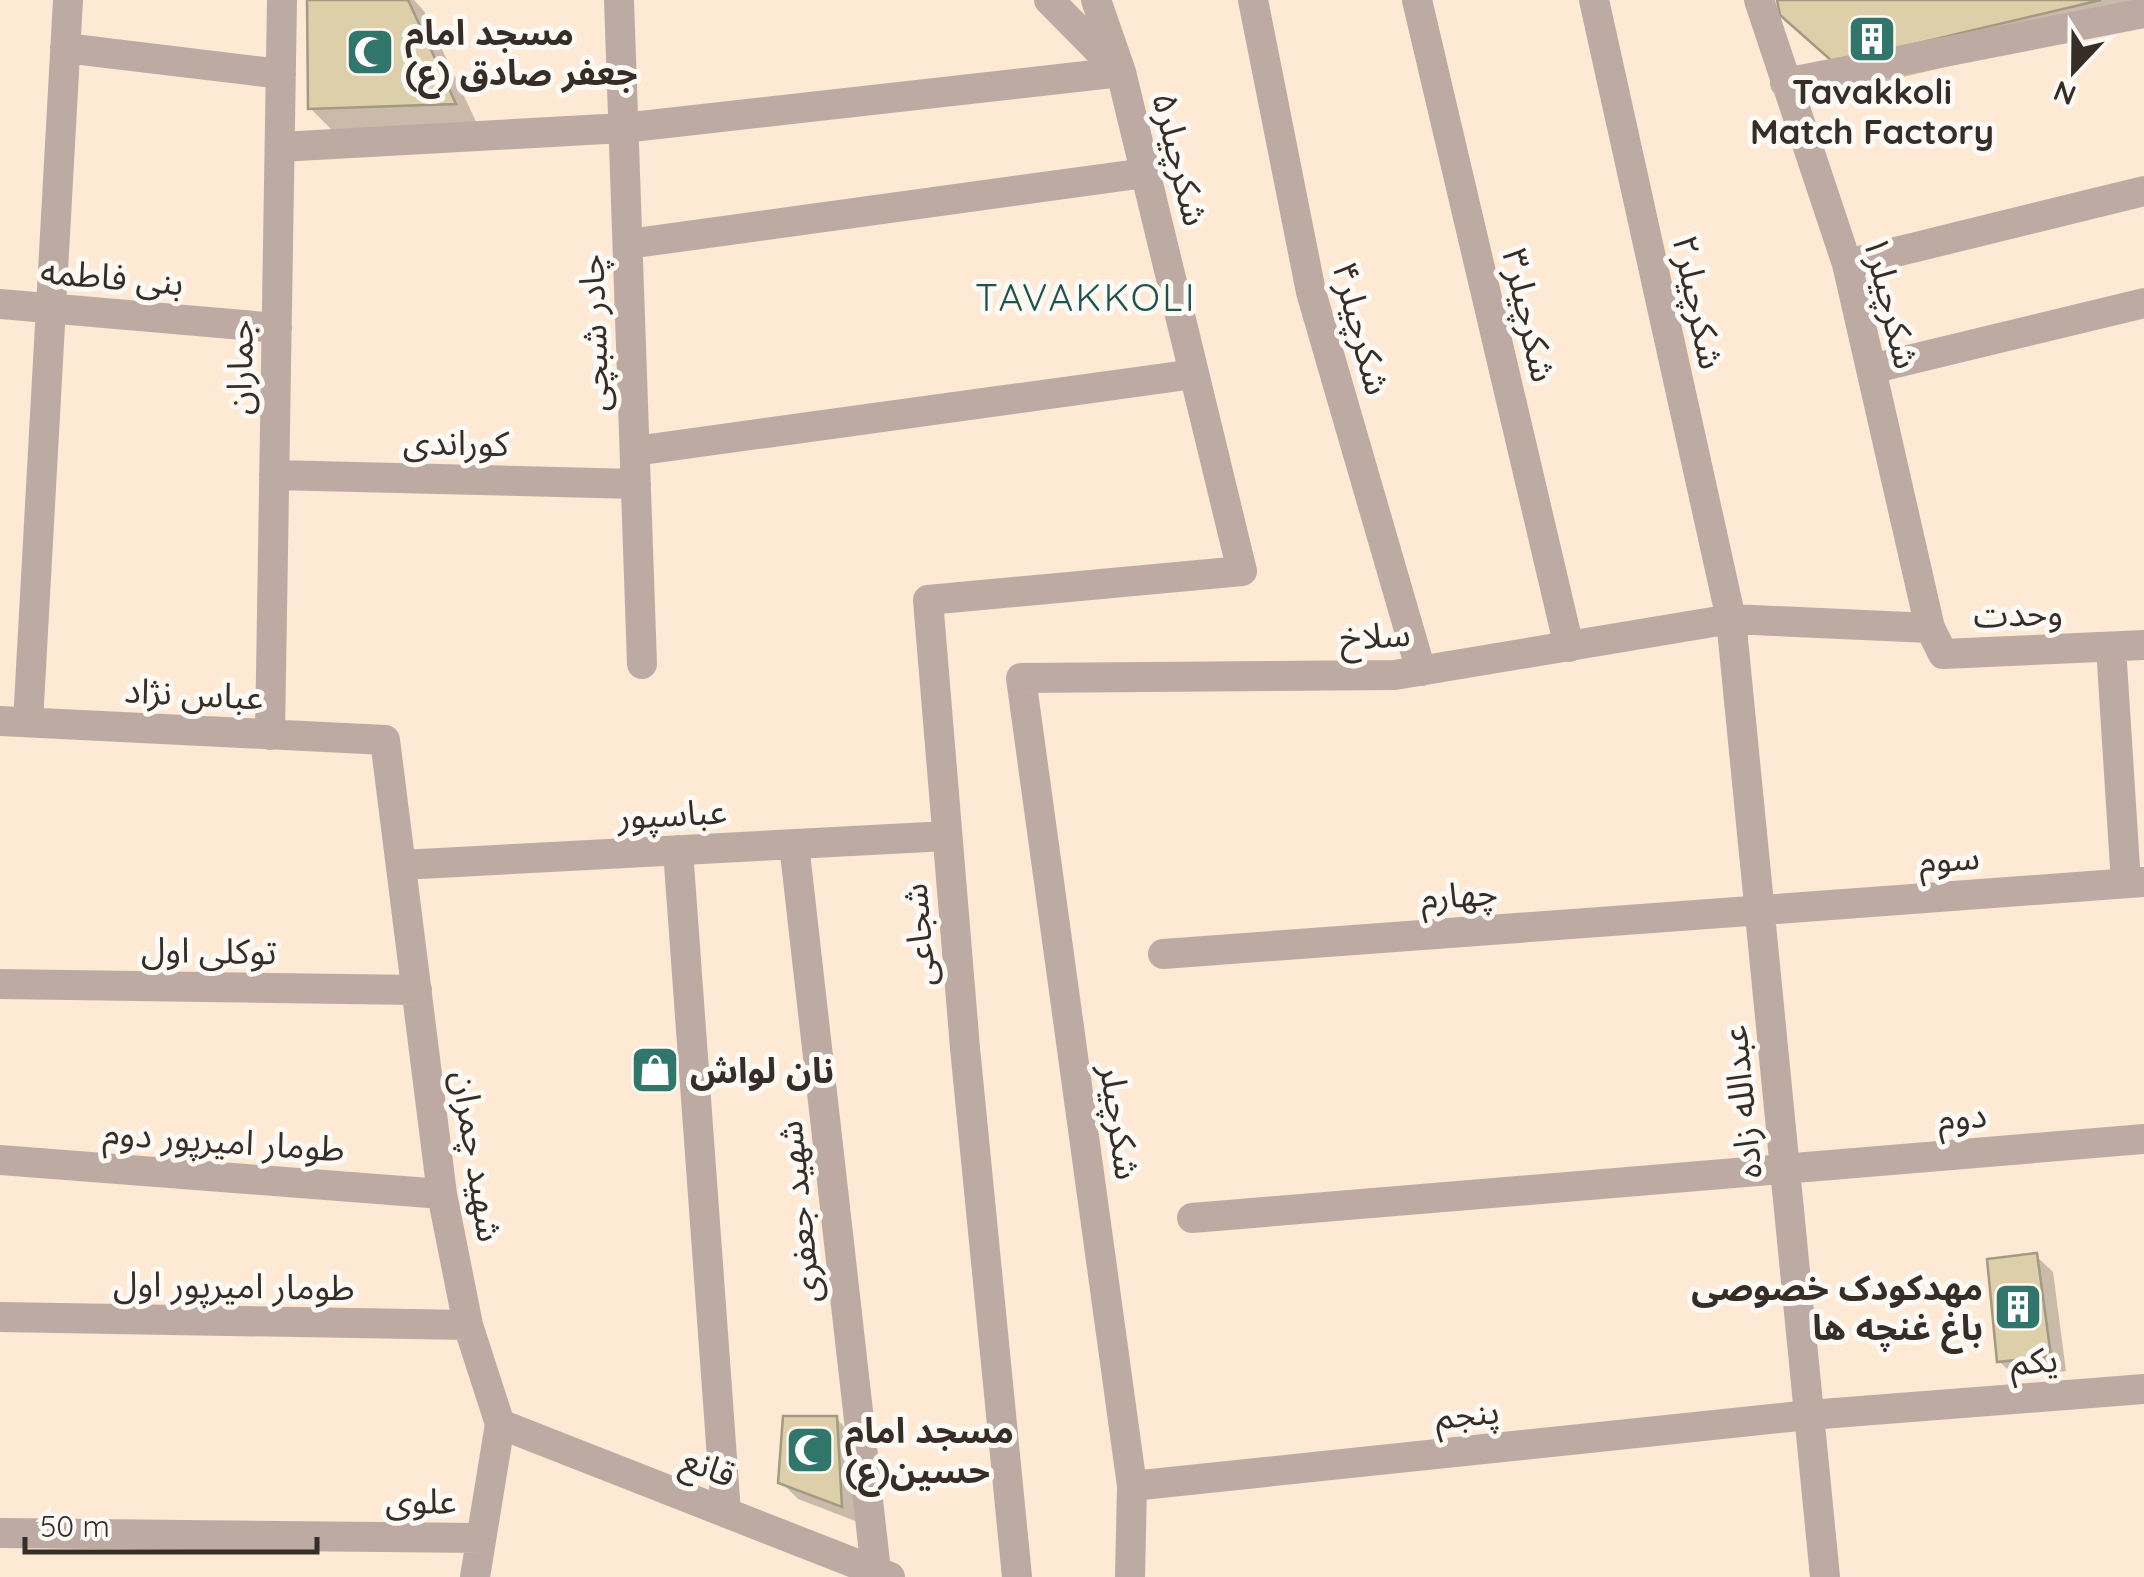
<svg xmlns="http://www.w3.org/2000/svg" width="2144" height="1577" font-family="Quicksand,'Noto Sans Arabic',sans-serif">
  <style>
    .shadow { fill: #0003 }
    .building { fill: #ddcfa9; stroke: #a29a82; stroke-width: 2.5 }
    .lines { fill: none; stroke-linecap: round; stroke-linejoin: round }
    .minor { stroke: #bdaba3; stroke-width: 30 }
    .labels { text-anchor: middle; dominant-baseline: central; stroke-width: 10; stroke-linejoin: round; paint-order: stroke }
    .poi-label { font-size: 35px; font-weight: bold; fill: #362e26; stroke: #fdf9f5; text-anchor: start }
    .street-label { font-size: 35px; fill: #362e26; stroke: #fdf9f5 }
    .neighbourhood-label { font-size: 38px; letter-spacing: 2.5px; fill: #1d544b; stroke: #fdf9f5 }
  </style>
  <rect width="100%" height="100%" fill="#fde9d4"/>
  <!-- shadow -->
  <path class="shadow" d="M310 0H414L424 11 479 128 335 133 310 108Z
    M1779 0H2144V20L1861 87 1808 39Z
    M2036 1256 2053 1272 2066 1371 2016 1378 1999 1361Z
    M836 1418 852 1435 858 1522 798 1499 781 1482Z"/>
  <!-- building -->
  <path class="building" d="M307 0H408L456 104 308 109Z
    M1777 0H2101L1834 63 1780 15Z
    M2037 1253 2051 1356 1997 1362 1987 1259Z
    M783 1416H837L842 1507 778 1483Z"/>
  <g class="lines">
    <!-- minor -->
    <path class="minor" d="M619 0 642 664
      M1049 0 1115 67
      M1253 0 1311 292 1421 671
      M1417 0 1569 647
      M1594 0 1731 619 1825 1577
      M1759 0 1847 264 1930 628
      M65 48 281 74
      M1785 83 2144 13
      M280 147 623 128 1121 72
      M628 244 1145 173
      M1847 264 2144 191
      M0 304 277 328
      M1871 369 2144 303
      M635 451 1194 374
      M274 475 636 484
      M2111 647 2126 883
      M0 721 385 740 442 1194 468 1325 500 1424 475 1577
      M28 722 68 0
      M270 735 282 0
      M794 844 876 1571
      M678 850 726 1513
      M401 865 947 836
      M1163 954 2144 882
      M0 984 417 990
      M0 1160 442 1194
      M1192 1218 2144 1139
      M0 1317 468 1325
      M500 1424 890 1577
      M1132 1486 1809 1415 2144 1389
      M0 1533 481 1538
      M1017 1577 965 1048 928 600 1242 571 1121 72 1096 0
      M1130 1577 1132 1486 1021 678 1395 675 1731 619 1930 628 1943 654 2144 645"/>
  </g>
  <!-- icons -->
  <defs>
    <g id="building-square" transform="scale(2.5)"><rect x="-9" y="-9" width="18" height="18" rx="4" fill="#31766a" stroke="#fdf9f5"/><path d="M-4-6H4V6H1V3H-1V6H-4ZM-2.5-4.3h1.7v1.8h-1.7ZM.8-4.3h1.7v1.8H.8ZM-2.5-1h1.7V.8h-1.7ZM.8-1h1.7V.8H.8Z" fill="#fff"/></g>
    <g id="mosque-square" transform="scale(2.5)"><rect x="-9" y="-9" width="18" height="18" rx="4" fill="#31766a" stroke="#fdf9f5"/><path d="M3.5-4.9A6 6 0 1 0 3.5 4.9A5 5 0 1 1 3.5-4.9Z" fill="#fff"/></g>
    <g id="shop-square" transform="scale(2.5)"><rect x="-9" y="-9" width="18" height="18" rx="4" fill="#31766a" stroke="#fdf9f5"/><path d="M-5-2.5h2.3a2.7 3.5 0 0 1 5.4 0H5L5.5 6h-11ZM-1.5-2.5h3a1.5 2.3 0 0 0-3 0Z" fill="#fff"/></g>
  </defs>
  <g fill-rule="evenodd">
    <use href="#building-square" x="1872" y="39"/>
    <use href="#mosque-square" x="370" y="52"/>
    <use href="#shop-square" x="655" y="1070"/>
    <use href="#building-square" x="2018" y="1307"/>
    <use href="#mosque-square" x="810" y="1450"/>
  </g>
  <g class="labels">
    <!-- poi labels -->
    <g class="poi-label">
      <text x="405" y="32">مسجد امام<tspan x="405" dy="40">جعفر صادق (ع)</tspan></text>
      <text x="1872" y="91" text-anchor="middle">Tavakkoli<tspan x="1872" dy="40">Match Factory</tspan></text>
      <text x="690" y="1070">نان لواش</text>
      <text x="1983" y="1287" text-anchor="end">مهدکودک خصوصی<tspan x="1983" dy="40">باغ غنچه ها</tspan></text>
      <text x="845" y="1430">مسجد امام<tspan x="845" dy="40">حسین(ع)</tspan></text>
    </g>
    <!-- street labels -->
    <g class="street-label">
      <text transform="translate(1181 159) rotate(76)">شکرچیلر۵</text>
      <text transform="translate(112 276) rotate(5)">بنی فاطمه</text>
      <text transform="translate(1699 302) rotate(78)">شکرچیلر۲</text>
      <text transform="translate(1892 302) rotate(76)">شکرچیلر۱</text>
      <text transform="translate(1530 315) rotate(77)">شکرچیلر۳</text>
      <text transform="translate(1362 328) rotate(75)">شکرچیلر۴</text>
      <text transform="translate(593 333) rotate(-92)">چادر شبچی</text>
      <text transform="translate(239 367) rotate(-89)">جماران</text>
      <text transform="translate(456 442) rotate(1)">کوراندی</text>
      <text transform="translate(2018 613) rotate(-2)">وحدت</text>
      <text transform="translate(1375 635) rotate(-4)">سلاخ</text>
      <text transform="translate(194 693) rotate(3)">عباس نژاد</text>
      <text transform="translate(672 813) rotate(-3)">عباسپور</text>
      <text transform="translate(1949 858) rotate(-4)">سوم</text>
      <text transform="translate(1459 894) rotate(-4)">چهارم</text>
      <text transform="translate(918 935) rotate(-95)">شجاعی</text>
      <text transform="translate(209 950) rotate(1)">توکلی اول</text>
      <text transform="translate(1741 1102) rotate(-96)">عبدالله زاده</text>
      <text transform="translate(1962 1116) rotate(-5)">دوم</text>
      <text transform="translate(1121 1122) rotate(82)">شکرچیلر</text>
      <text transform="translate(224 1140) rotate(4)">طومار امیرپور دوم</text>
      <text transform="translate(478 1156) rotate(81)">شهید چمران</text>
      <text transform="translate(798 1212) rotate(-96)">شهید جعفری</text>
      <text transform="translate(234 1285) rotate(1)">طومار امیرپور اول</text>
      <text transform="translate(2034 1360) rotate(-4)">یکم</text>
      <text transform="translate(1467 1413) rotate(-6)">پنجم</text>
      <text transform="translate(709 1466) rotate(21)">قانع</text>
      <text transform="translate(421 1500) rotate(1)">علوی</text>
    </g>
    <!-- neighbourhood labels -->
    <g class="neighbourhood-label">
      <text x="1086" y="297">TAVAKKOLI</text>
    </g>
  </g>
  <!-- north arrow -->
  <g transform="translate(2074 70) rotate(202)" stroke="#fdf9f5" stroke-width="8" paint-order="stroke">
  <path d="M0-8L18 38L0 25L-18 38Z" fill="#362e26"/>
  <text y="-15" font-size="28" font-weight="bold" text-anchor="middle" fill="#362e26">N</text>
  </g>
  <!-- scale -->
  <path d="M25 1537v15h292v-15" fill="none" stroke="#362e26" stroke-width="5"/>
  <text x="40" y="1537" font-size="30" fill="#362e26" stroke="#fdf9f5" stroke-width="8" paint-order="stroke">50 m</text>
</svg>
